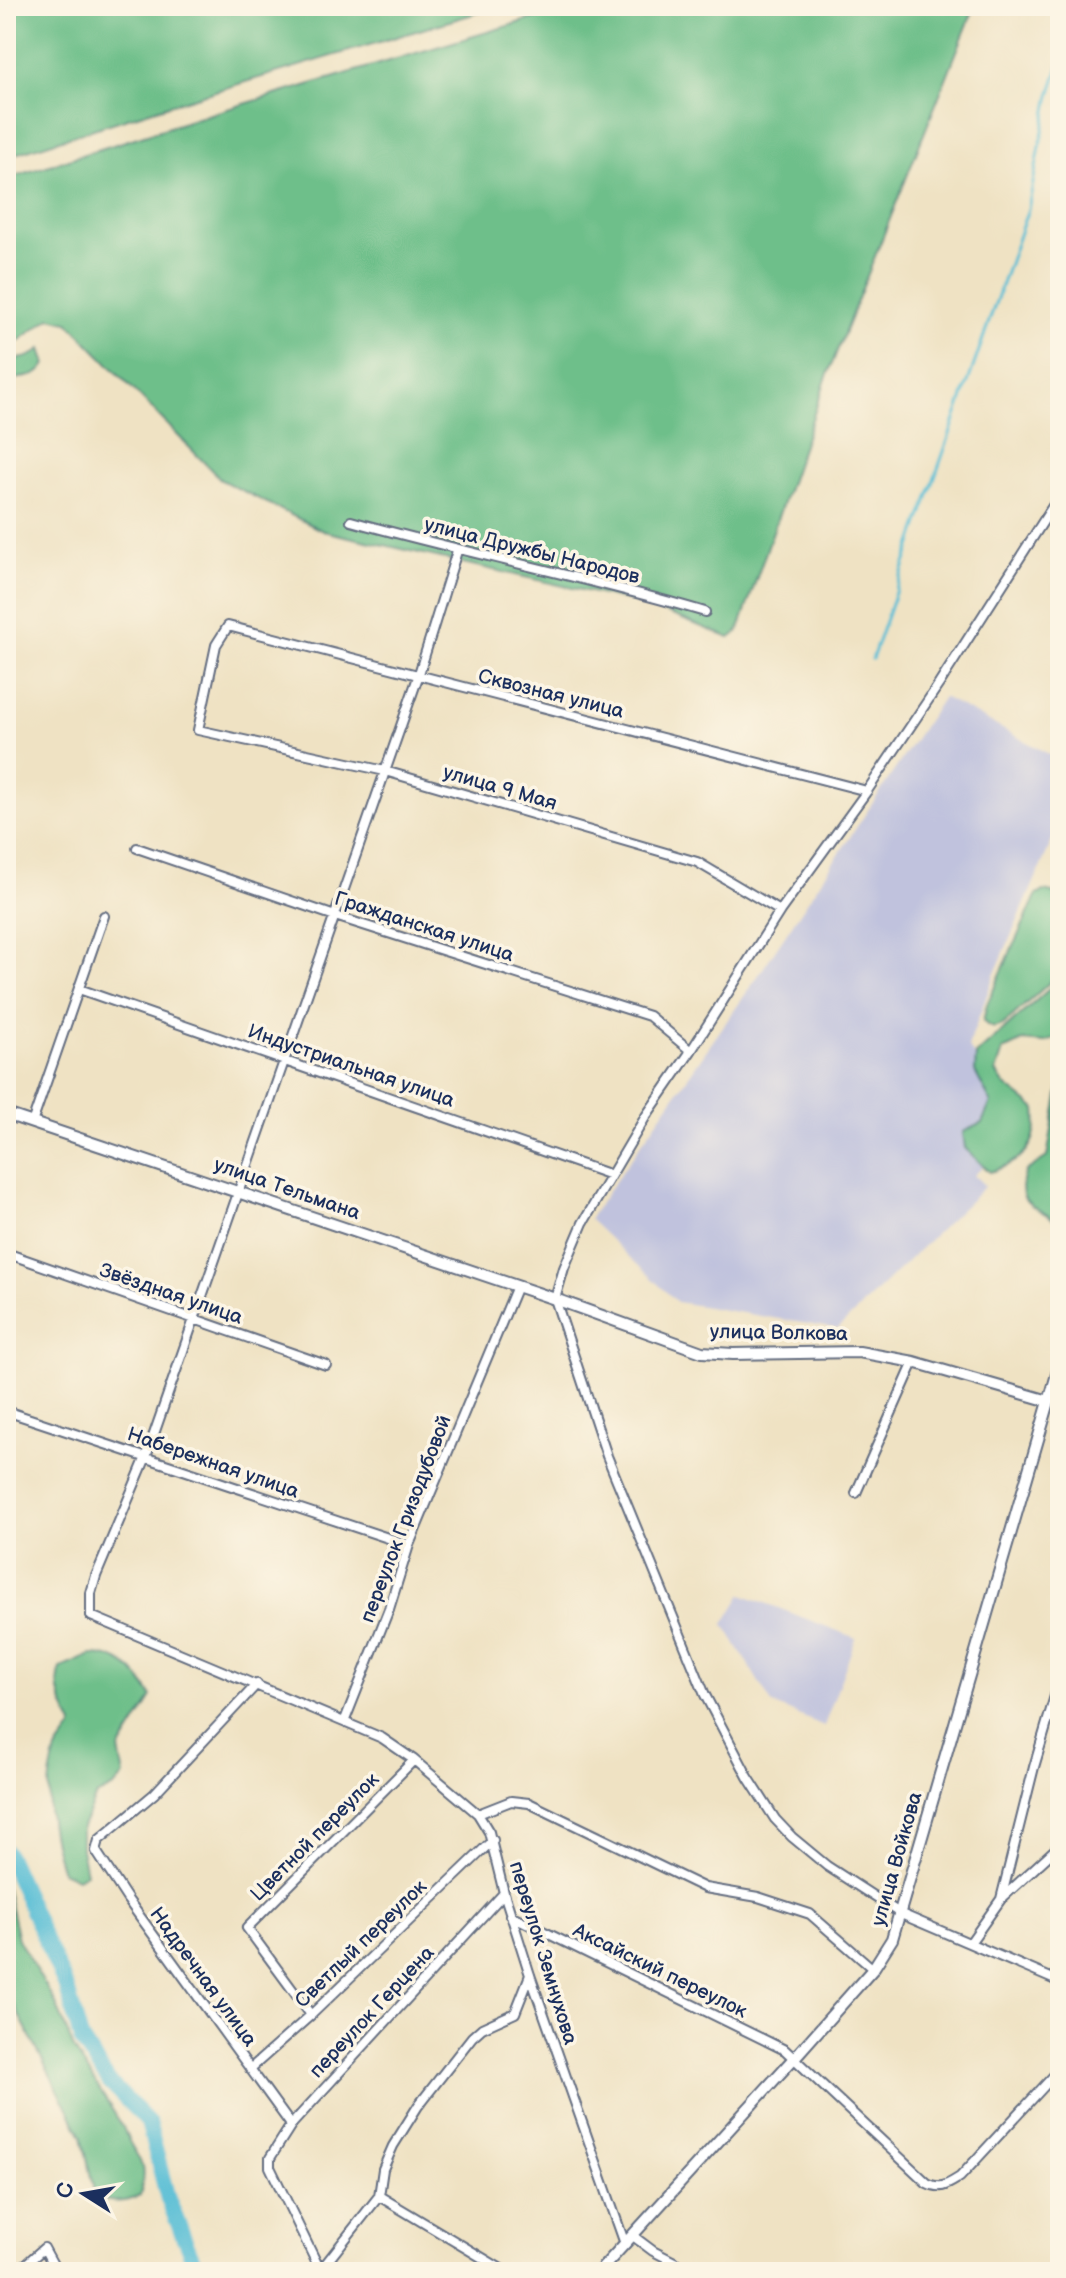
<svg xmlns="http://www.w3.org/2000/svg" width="1066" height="2278" font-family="'Balsamiq Sans',sans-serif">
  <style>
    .industrial { fill: #c0c2dd }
    .forest { fill: #6ebf8a; stroke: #447774; stroke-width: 2 }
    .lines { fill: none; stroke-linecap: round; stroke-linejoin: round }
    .stream { stroke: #58bed5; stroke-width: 3 }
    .river { stroke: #58bed5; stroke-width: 16 }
    .minor-casing { stroke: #656e81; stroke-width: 12 }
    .tertiary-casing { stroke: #656e81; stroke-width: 14 }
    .minor { stroke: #fff; stroke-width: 8 }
    .tertiary { stroke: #fff; stroke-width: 10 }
    .labels { text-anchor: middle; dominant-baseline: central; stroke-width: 7; stroke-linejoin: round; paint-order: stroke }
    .street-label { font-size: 20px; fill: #1b2f5e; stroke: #fcf5e5 }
  </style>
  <rect width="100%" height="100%" fill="#fcf5e5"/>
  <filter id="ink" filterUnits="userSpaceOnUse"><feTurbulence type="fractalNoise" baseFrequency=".0125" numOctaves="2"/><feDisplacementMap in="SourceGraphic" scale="16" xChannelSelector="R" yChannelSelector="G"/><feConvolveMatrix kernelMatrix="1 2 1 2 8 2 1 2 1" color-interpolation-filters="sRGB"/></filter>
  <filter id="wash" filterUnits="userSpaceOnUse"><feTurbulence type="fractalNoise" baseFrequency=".006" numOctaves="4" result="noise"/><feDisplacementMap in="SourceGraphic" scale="32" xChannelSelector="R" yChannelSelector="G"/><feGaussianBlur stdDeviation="1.8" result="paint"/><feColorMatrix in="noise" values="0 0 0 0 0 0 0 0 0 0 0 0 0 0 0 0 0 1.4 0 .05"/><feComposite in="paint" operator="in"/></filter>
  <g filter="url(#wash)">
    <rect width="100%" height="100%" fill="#efe2c3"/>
    <!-- industrial -->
    <path class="industrial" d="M943 697 1060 760V822L993 978 968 1047 1025 1126 974 1175 985 1186 838 1329 677 1302 589 1219 754 982Z
      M742 1594 856 1638 824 1726 772 1704 724 1624Z"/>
    <!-- forest -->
    <path class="forest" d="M6 6H500L172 104 6 157Z
      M575 6H975L826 379 738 632 730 638 647 605 323 531 221 480 68 322 50 318 6 350V179L207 115Z
      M41 349 46 364C38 379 25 376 10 380L6 390C6 343 16 370 41 349Z
      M1044 891 1060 895V973L1004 1024C995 1029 990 1029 983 1021L987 1004 1036 896Z
      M1060 979V1037L1043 1043 1023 1041 1003 1050 996 1072 1004 1084 1036 1109C1040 1146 1023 1161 990 1172L965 1148 963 1132 982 1123 991 1102 975 1072 976 1055Z
      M1060 1085V1225C1042 1205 1011 1209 1026 1171L1047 1157Z
      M91 1655C122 1654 137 1671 152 1697L119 1750 124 1776 114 1787 96 1796 81 1829V1849L86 1873 77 1878 62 1871C49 1833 43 1790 56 1751 60 1742 69 1735 73 1725 64 1706 53 1689 61 1668Z
      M6 1887 18 1939 57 2006 74 2049 123 2127C134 2160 149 2155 140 2196 125 2203 110 2204 95 2196L82 2136 6 1990Z"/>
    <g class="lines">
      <!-- stream -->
      <path class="stream" d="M872 659 1028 209 1050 95 1060 64"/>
      <!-- river -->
      <path class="river" d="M6 1852 67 1989 81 2039 109 2082 148 2122 168 2199 198 2272"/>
    </g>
  </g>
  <g filter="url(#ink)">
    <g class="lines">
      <!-- minor casing -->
      <g class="minor-casing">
        <path id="minor" d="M1060 495 939 684 867 791 780 911 691 1051 646 1116 583 1223 564 1268 555 1299 607 1456 705 1695 748 1777 775 1819 792 1837 827 1866 901 1914 1060 1982
          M351 521C468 554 588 577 705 612
          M457 551 418 677 146 1457 96 1576 91 1593V1616L382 1738 414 1760 478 1814 489 1832 504 1893 530 1975 625 2244
          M137 848 335 916 649 1016 691 1051
          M780 911 697 862 385 771 198 730 216 645 228 626 867 791
          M79 989 611 1175
          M32 1123 104 916
          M6 1253 326 1365
          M6 1411 409 1545
          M856 1493 914 1362
          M257 1684 154 1794 99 1840 96 1851 128 1900 291 2125
          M345 1720 389 1609 409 1545 517 1286
          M478 1814 511 1801 529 1803 705 1888 758 1897 810 1914 873 1969
          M1001 1899 1060 1845
          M510 1915 785 2050 927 2183C941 2190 947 2185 960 2177L1060 2069
          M970 1943 1001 1899 1034 1767 1060 1679
          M311 2015 247 1928 414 1760
          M250 2069 311 2015 493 1840
          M379 2196 506 2272
          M633 2236 653 2251 694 2272
          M320 2271 379 2196 383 2169 393 2146 418 2106 472 2037 482 2028 515 2013 530 1975
          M17 2272 44 2248 57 2272
          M321 2272 270 2167V2158L291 2125 504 1893"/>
      </g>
      <!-- tertiary casing -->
      <g class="tertiary-casing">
        <path id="tertiary" d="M6 1114 555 1299 702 1352 733 1354 859 1352 914 1362 1049 1401
          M599 2272 795 2057 873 1969 892 1939 1060 1364"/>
      </g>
      <!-- minor -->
      <use href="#minor" class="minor"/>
      <!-- tertiary -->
      <use href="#tertiary" class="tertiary"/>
    </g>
  </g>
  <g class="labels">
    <!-- street labels -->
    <g class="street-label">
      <text transform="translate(532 551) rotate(14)">улица Дружбы Народов</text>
      <text transform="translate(551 694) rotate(14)">Сквозная улица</text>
      <text transform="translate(500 788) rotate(16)">улица 9 Мая</text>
      <text transform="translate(424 927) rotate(18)">Гражданская улица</text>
      <text transform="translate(351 1066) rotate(19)">Индустриальная улица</text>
      <text transform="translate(287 1189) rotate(19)">улица Тельмана</text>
      <text transform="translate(171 1294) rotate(19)">Звёздная улица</text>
      <text transform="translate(779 1333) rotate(1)">улица Волкова</text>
      <text transform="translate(213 1463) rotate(19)">Набережная улица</text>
      <text transform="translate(406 1519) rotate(-69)">переулок Гризодубовой</text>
      <text transform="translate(315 1837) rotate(-45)">Цветной переулок</text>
      <text transform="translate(897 1859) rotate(-74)">улица Войкова</text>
      <text transform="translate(361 1944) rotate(-44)">Светлый переулок</text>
      <text transform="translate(543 1953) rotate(73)">переулок Земнухова</text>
      <text transform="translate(660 1971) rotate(26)">Аксайский переулок</text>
      <text transform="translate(203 1977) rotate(54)">Надречная улица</text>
      <text transform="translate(372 2012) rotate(-47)">переулок Герцена</text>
    </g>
  </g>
  <!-- margin -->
  <rect width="1066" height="2278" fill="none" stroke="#fcf5e5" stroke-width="32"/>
  <!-- north arrow -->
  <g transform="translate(84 2194) rotate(281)" stroke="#fcf5e5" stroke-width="6" paint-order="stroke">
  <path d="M0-6L14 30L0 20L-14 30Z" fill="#1b2f5e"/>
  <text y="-12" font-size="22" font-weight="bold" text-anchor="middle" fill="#1b2f5e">С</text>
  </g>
</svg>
